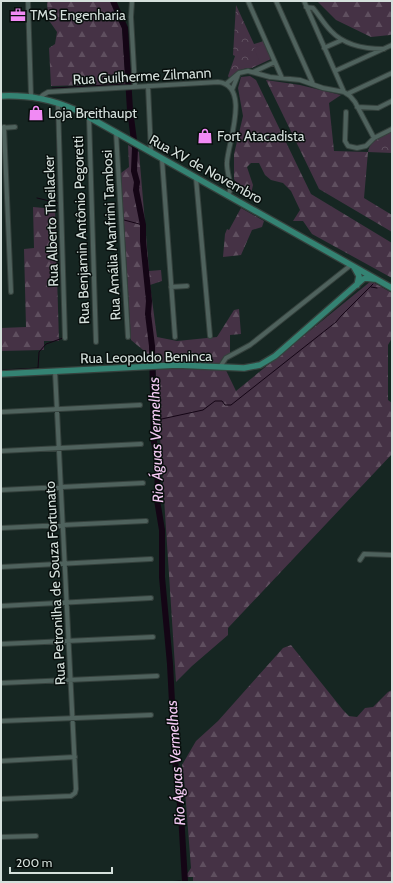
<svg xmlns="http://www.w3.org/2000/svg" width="393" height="883" font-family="Cabin,sans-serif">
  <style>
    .forest { fill: url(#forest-firs) }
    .park { fill: url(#park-crowns) }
    .pitch { fill: #453245 }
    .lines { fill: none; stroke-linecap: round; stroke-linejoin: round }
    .stream { stroke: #140515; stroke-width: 1 }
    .river { stroke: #140515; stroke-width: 6 }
    .minor-casing { stroke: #35413d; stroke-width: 6 }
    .major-casing { stroke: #35413d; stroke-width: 8 }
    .minor { stroke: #4f625d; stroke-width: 4 }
    .major { stroke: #348373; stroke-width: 5.5 }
    .labels { text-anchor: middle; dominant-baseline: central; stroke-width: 3; stroke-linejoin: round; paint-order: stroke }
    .poi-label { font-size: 14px; fill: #d5e0dc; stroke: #070e0c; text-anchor: start }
    .street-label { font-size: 14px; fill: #d5e0dc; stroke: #070e0c }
    .water-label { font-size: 15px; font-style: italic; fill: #f4caf4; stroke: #070e0c }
  </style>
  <defs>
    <pattern id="forest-firs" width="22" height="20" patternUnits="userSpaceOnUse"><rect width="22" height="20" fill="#453245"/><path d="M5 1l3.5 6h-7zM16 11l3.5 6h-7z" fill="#5f4f5f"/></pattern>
    <pattern id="park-crowns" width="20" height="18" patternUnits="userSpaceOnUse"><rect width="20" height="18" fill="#453245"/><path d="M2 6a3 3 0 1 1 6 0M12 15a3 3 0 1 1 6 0" fill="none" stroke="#5f4f5f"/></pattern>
  </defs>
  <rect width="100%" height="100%" fill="#162622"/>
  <!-- forest -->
  <path class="forest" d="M47 1H113L114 13 122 27 126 84 51 86 49 48 55 44 57 32 48 19Z
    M317 1H392V34L390 35 371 37 336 20Z
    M250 76 256 80 311 194 392 243V278L312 234 303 221H293L300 210 291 191 283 183 271 180 265 175 259 163H251L247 167 253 185 251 194 241 191 234 179V154L243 116 238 88 241 77Z
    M266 80 300 85 341 95 329 103 334 151 368 152 364 198 392 215V232L319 189Z
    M128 145 139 152 149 271 161 270 162 281 150 285 157 337 177 341 217 337 234 310 239 309 241 334 230 335V354L221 360 236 391 371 281 392 293V338L388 345V400L392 403V454L228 628V635L192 666 176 682 155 360 131 340 121 173 129 167Z
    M33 207 55 209 59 341H44V350L1 351V328L26 327 24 249 34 248Z
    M241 208 264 221 262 227 252 230 241 255 223 257 225 234 227 229 229 230Z
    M291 645 343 710 349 716 357 717 365 708 373 707 388 692 392 690V882H193V877H185L191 868 184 778 182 765 196 741 218 721 283 648Z"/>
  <!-- park -->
  <path class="park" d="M236 5 254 44 264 41 271 59 252 68H247L240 70 229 78 228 76 235 56 233 55Z
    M392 131V153L368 152C370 140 382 136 392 131Z"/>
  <!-- pitch -->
  <path class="pitch" d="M263 44 270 59 260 63 254 48Z"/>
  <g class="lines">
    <!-- stream -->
    <path class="stream" d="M52 88 128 84
      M37 198 58 203
      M124 220 143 225
      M371 287 377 288
      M3 370 38 368 39 352 46 344 63 338 56 114
      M154 423 157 420 203 410 215 401H222L225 405H231L336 322 341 316 373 284
      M167 882 180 881 183 882"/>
    <!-- river -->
    <path class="river" d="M113 1 125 28 130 110 135 148 134 171 137 182 136 190 143 225V241L149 301 148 314 152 346 154 442 158 465 157 500 162 530V577L170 664 175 760 181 814 185 882"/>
    <!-- minor casing -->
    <g class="minor-casing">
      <path id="minor" d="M28 1 31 96
        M132 1 131 17 135 87
        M248 1 282 78
        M276 1 313 84
        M304 1 344 92
        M306 7 313 8C319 15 324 24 331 31 344 45 365 49 384 49
        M324 48 342 40
        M335 71 392 45
        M253 72 275 62
        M226 84 239 73 248 71 270 77 300 80 323 88 344 92 350 96 355 102 374 138
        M148 86 151 152
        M232 90 238 75
        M347 94 392 73
        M40 98 43 95 48 92 218 82C251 85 228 143 227 162 226 174 234 185 228 196
        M58 103 65 338
        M357 107 378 108 392 101
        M346 112 345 141 348 146 357 148 366 146 374 138 392 129
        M89 117 96 342
        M4 127 11 292
        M1 128 15 127
        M116 132 128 337
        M162 159 175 337
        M196 178 210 336
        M171 287 187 286
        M220 367 226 358 250 345 351 265
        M1 412 140 405
        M1 451 141 444
        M1 490 143 483
        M1 528 146 521
        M360 560 364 554 392 555
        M1 567 151 559
        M1 606 151 598
        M1 644 153 637
        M1 683 157 676
        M1 721 151 715
        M1 761 75 757
        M1 799 71 796 75 793 76 789 55 371
        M1 837 36 836"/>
    </g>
    <!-- major casing -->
    <g class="major-casing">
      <path id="major" d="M1 96C29 95 52 99 78 111L392 288
        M354 267 359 276 357 285
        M1 374 177 365 244 368 260 365 275 356 363 279 366 278 374 279"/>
    </g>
    <!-- minor -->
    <use href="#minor" class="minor"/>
    <!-- major -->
    <use href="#major" class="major"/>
  </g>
  <!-- icons -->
  <defs>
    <g id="office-bare" transform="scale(1.2)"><path d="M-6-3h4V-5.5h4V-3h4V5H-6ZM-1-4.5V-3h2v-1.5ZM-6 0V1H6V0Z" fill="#f18af4" stroke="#070e0c" stroke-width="2.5" paint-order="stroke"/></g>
    <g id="shop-bare" transform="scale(1.2)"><path d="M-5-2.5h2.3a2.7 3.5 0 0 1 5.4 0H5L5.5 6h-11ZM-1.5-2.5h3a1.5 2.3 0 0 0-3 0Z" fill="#f18af4" stroke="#070e0c" stroke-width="2.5" paint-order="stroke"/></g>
  </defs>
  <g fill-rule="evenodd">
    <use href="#office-bare" x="18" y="15"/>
    <use href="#shop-bare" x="36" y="113"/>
    <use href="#shop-bare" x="205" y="136"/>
  </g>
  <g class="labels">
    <!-- poi labels -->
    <g class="poi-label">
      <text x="30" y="15">TMS Engenharia</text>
      <text x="48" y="113">Loja Breithaupt</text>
      <text x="217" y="136">Fort Atacadista</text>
    </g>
    <!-- street labels -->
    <g class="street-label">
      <text transform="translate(142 76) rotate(-3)">Rua Guilherme Zilmann</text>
      <text transform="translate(206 169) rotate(29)">Rua XV de Novembro</text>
      <text transform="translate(51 221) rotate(-92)">Rua Alberto Theilacker</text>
      <text transform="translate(81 230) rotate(-92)">Rua Benjamin Antônio Pegoretti</text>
      <text transform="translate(111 235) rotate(-93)">Rua Amália Manfrini Tambosi</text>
      <text transform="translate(146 357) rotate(-1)">Rua Leopoldo Beninca</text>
      <text transform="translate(55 583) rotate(-93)">Rua Petronilha de Souza Fortunato</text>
    </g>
    <!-- water labels -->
    <g class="water-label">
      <text transform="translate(156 440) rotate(-92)">Rio Águas Vermelhas</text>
      <text transform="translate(176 763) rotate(-94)">Rio Águas Vermelhas</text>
    </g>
  </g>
  <!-- border -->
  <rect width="393" height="883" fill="none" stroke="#d5e0dc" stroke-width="4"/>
  <!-- scale -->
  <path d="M10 867v6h102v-6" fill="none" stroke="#d5e0dc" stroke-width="2"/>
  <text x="16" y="867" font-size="12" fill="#d5e0dc" stroke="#070e0c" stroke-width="3" paint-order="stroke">200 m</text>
</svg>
